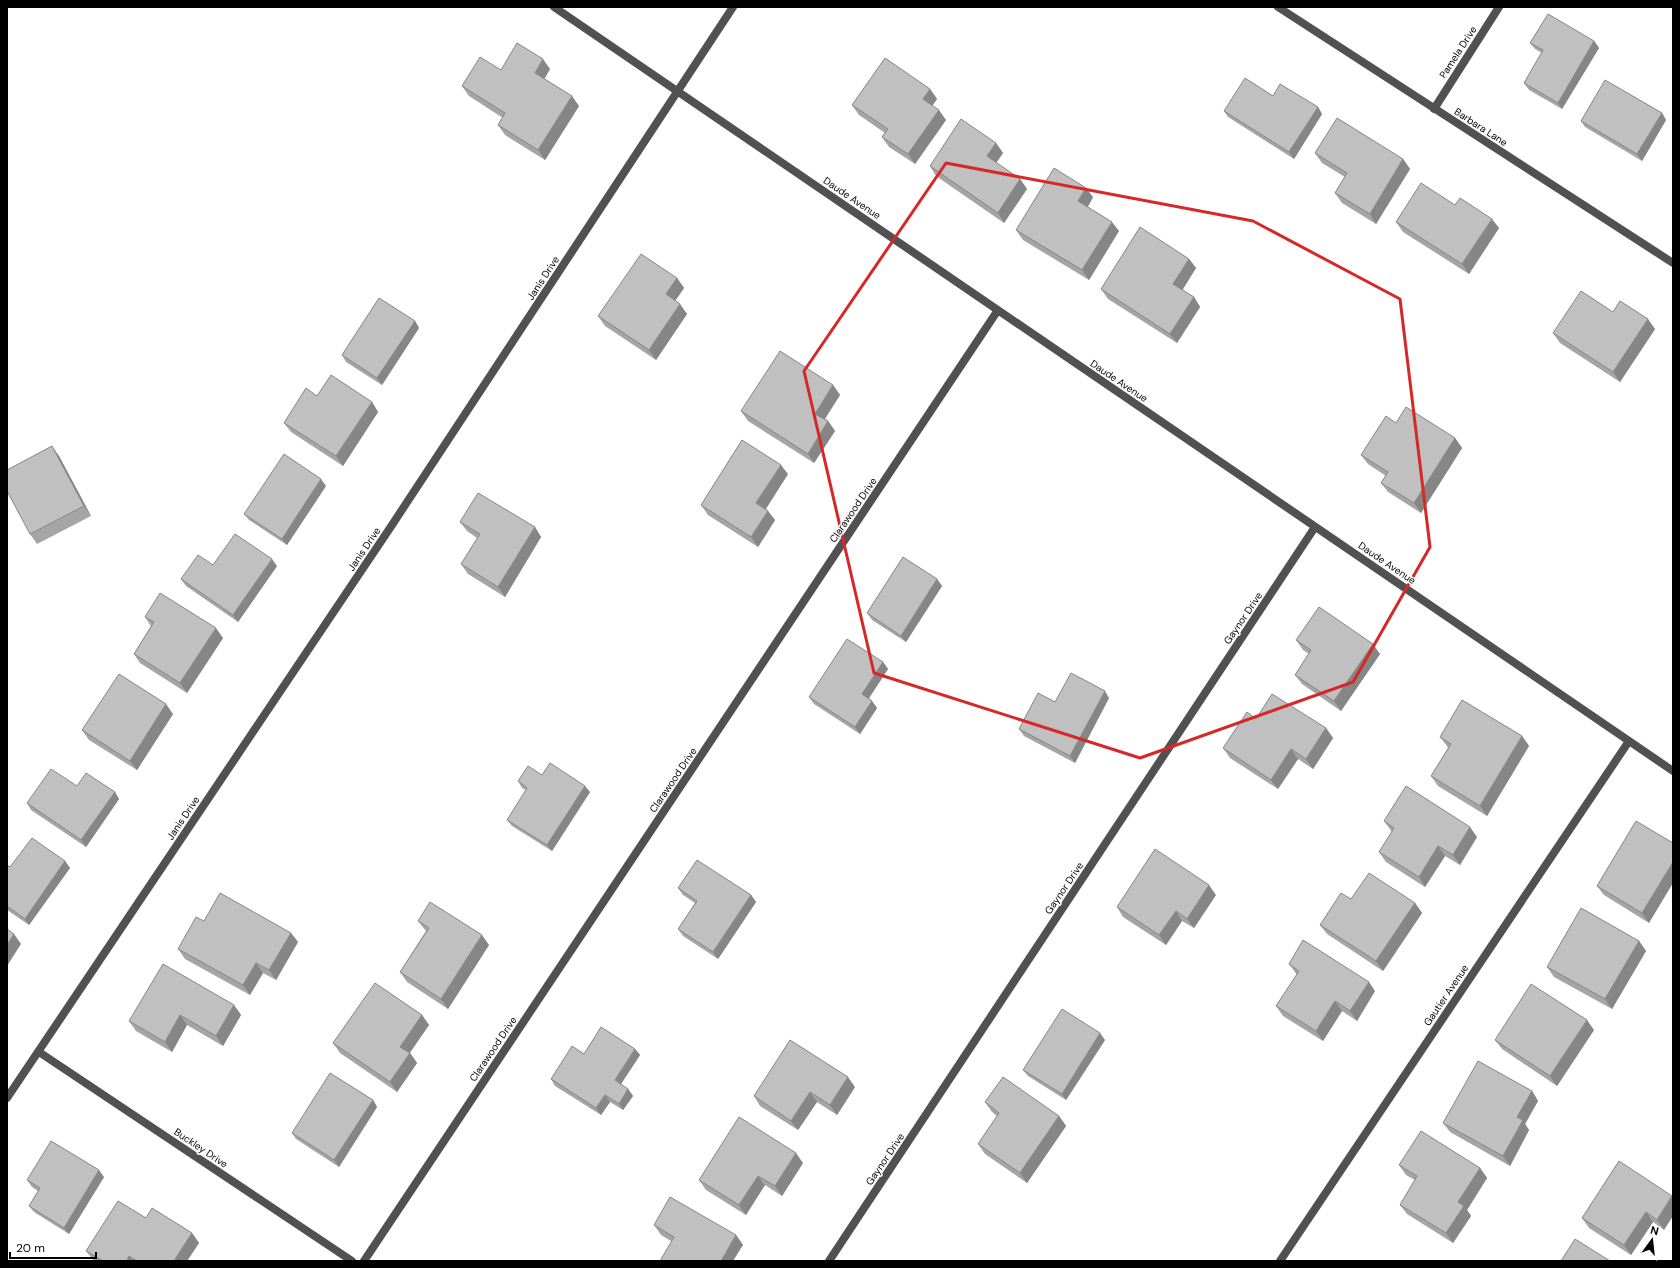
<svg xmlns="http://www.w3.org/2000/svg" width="1680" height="1268" font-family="'DM Sans',sans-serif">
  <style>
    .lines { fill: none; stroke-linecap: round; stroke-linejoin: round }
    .minor { stroke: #515151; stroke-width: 8 }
    .wall { fill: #a5a5a5 }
    .shaded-wall { fill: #868686 }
    .building { fill: #c0c0c0; stroke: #868686 }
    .marked { fill: none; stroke: #d62828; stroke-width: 3; stroke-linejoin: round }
    .labels { text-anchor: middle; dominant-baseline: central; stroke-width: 3; stroke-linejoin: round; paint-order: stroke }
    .street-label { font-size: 10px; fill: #000; stroke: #fff }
  </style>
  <rect width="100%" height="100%" fill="#fff"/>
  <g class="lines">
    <!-- minor -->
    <path class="minor" d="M554 7 1673 771
      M1278 7 1673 263
      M1434 109 1499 7
      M39 1052 352 1261
      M7 1098 390 528 733 7
      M364 1261 998 310
      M829 1261 1315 527
      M1280 1261 1629 741"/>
  </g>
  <!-- wall -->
  <path class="wall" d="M1594 41 1599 48 1562 109 1529 90 1524 83 1542 53 1535 49 1530 43Z
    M550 69 544 79 579 106 545 160 505 135 498 125 503 118 469 96 462 86 501 70Z
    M930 89 937 99 932 106 946 120 915 164 889 147 882 137 885 133 859 115 852 105Z
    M1273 96 1318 107 1322 114 1294 159 1228 117 1224 111Z
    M1662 113 1666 120 1642 161 1585 127 1581 121Z
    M996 143 1003 153 996 163 1020 179 1027 189 1004 223 936 176 930 166Z
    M1315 153 1403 159 1410 169 1376 224 1342 203 1335 193 1345 177 1322 163Z
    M1093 197 1088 207 1119 231 1089 280 1023 240 1016 230Z
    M1455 205 1499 228 1469 274 1403 232 1396 222Z
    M1189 259 1196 268 1182 290 1194 297 1200 307 1177 343 1108 299 1101 289Z
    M677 278 684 288 675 301 687 314 656 360 605 326 598 316Z
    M1613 312 1655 329 1620 382 1560 343 1553 333Z
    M415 321 419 328 382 385 346 362 342 355Z
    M833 385 840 395 825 419 828 421 835 431 814 463 748 421 741 411Z
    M317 396 372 402 378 412 343 466 291 432 284 423Z
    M1396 423 1455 438 1462 448 1421 513 1388 492 1381 483 1386 476 1368 464 1361 455Z
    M59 456 91 516 37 544 30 534Z
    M788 474 766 509 775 520 758 547 708 515 701 505Z
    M326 486 287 545 249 520 244 514Z
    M460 522 535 527 541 537 505 597 468 574 461 564 477 538 467 531Z
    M213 565 277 566 238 622 186 586 181 579Z
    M937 579 942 586 906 642 872 620 867 613Z
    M145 617 223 638 187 693 140 663 134 654 151 626Z
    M1296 640 1380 654 1341 711 1302 684 1295 675 1309 654 1303 650Z
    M883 662 888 669 869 698 877 708 860 734 814 704 809 697Z
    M1109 698 1075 763 1024 736 1019 729 1055 702Z
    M173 714 137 770 89 740 82 730Z
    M1256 719 1326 728 1333 738 1313 769 1298 759 1278 789 1230 758 1223 748Z
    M1522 736 1529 746 1487 816 1438 786 1431 776 1448 748 1447 746 1440 737Z
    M542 775 590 792 552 851 512 826 507 820 526 790 522 788 518 781Z
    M77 786 115 792 119 799 86 847 31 810 27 803Z
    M1384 821 1477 837 1460 865 1445 856 1425 887 1386 862 1379 852 1392 832Z
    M1636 821 1649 923 1604 895 1597 886Z
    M65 861 70 868 29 925 7 910V865L10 867Z
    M678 888 751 895 756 902 718 959 683 936 678 929 695 903 683 895Z
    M1216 895 1194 928 1182 921 1166 945 1123 917 1117 907Z
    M1351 899 1415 903 1422 913 1383 971 1327 934 1320 925Z
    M204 921 291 933 298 942 276 980 263 973 250 995 185 959 178 949Z
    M418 921 489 945 448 1009 407 982 400 972 426 931Z
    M1639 941 1646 951 1612 1009 1554 977 1547 967Z
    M1289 964 1375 991 1357 1021 1342 1011 1323 1041 1283 1016 1276 1006 1297 975Z
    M234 1005 241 1015 223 1046 187 1025 172 1052 136 1031 129 1021Z
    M422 1015 429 1025 410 1053 417 1063 397 1092 340 1053 333 1043Z
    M1594 1030 1557 1086 1502 1049 1495 1040Z
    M1105 1040 1066 1100 1028 1076 1023 1070Z
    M635 1049 640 1055 621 1084 628 1089 633 1096 623 1110 610 1102 601 1115 555 1086 551 1079 584 1054Z
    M855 1087 837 1115 817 1102 798 1130 760 1106 754 1096Z
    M1532 1091 1538 1101 1525 1124 1529 1130 1510 1166 1450 1132 1443 1123Z
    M373 1100 377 1107 339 1167 296 1139 292 1133Z
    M985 1102 1059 1116 1066 1126 1027 1183 985 1154 978 1144 997 1116 992 1112Z
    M1619 1161 1664 1230 1653 1222 1631 1255 1589 1228 1582 1218Z
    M803 1163 782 1196 765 1185 746 1215 706 1190 699 1180Z
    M1399 1165 1480 1168 1487 1178 1467 1210 1471 1216 1453 1243 1407 1214 1400 1205 1415 1180 1406 1175Z
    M104 1177 69 1234 34 1212 29 1206 38 1191 32 1187 27 1180Z
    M146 1218 192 1233 199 1243 187 1261H94L86 1251Z
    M654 1225 736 1235 743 1245 671 1241 661 1235Z"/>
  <!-- shaded-wall -->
  <path class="shaded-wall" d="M1594 41 1599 48 1562 109 1558 103Z
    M543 59 550 69 542 83 535 73Z
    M930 89 937 99 930 109 923 99Z
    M572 96 579 106 545 160 538 150Z
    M1318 107 1322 114 1294 159 1289 152Z
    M939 110 946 120 915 164 908 154Z
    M1662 113 1666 120 1642 161 1637 154Z
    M996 143 1003 153 994 166 987 156Z
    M1403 159 1410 169 1376 224 1370 214Z
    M1020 179 1027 189 1004 223 998 213Z
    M1086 188 1093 197 1085 211 1078 201Z
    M1492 219 1499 228 1469 274 1462 264Z
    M1112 222 1119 231 1089 280 1082 270Z
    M1189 259 1196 268 1180 294 1173 284Z
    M677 278 684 288 673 304 666 294Z
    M1194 297 1200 307 1177 343 1170 334Z
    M680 304 687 314 656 360 649 350Z
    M1648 319 1655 329 1620 382 1613 372Z
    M415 321 419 328 382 385 377 378Z
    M833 385 840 395 822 423 815 414Z
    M372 402 378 412 343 466 336 456Z
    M828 421 835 431 814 463 808 454Z
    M1455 438 1462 448 1421 513 1414 503Z
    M52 446 59 456 91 516 84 506Z
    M781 465 788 474 763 513 756 503Z
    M321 479 326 486 287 545 282 539Z
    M768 511 775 520 758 547 751 537Z
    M535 527 541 537 505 597 498 587Z
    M272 559 277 566 238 622 233 615Z
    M937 579 942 586 906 642 901 636Z
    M216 628 223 638 187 693 180 683Z
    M1373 644 1380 654 1341 711 1334 701Z
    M883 662 888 669 867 701 862 694Z
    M1105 691 1109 698 1075 763 1070 756Z
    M872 701 877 708 860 734 855 727Z
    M166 704 173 714 137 770 130 761Z
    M1326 728 1333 738 1313 769 1306 759Z
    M1522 736 1529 746 1487 816 1480 806Z
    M1291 749 1298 759 1278 789 1271 780Z
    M585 786 590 792 552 851 547 845Z
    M115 792 119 799 86 847 81 840Z
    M1470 827 1477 837 1460 865 1453 855Z
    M1438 846 1445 856 1425 887 1419 877Z
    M65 861 70 868 29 925 25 919Z
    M1673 862V883L1649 923 1642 913Z
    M1209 885 1216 895 1194 928 1187 919Z
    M751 895 756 902 718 959 713 952Z
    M1415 903 1422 913 1383 971 1376 961Z
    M1176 911 1182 921 1166 945 1159 935Z
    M291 933 298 942 276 980 269 970Z
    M14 934 21 944 7 966V945Z
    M482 935 489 945 448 1009 441 999Z
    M1639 941 1646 951 1612 1009 1605 999Z
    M256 963 263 973 250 995 243 985Z
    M1369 982 1375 991 1357 1021 1350 1011Z
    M1335 1001 1342 1011 1323 1041 1316 1031Z
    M234 1005 241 1015 223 1046 216 1036Z
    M180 1015 187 1025 172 1052 165 1042Z
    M422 1015 429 1025 407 1056 400 1047Z
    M1587 1020 1594 1030 1557 1086 1550 1076Z
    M1100 1033 1105 1040 1066 1100 1062 1094Z
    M635 1049 640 1055 619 1087 615 1080Z
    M410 1053 417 1063 397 1092 390 1082Z
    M848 1077 855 1087 837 1115 830 1105Z
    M628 1089 633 1096 623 1110 619 1104Z
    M1532 1091 1538 1101 1525 1124 1529 1130 1510 1166 1503 1156 1517 1117Z
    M810 1092 817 1102 798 1130 791 1121Z
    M605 1095 610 1102 601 1115 596 1108Z
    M373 1100 377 1107 339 1167 334 1160Z
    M1059 1116 1066 1126 1027 1183 1020 1173Z
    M796 1153 803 1163 782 1196 775 1186Z
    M1480 1168 1487 1178 1467 1210 1471 1216 1453 1243 1446 1233 1458 1202Z
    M99 1170 104 1177 69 1234 64 1228Z
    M758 1176 765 1185 746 1215 739 1205Z
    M1672 1196 1673 1197V1216L1664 1230 1657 1220Z
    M1646 1212 1653 1222 1631 1255 1624 1245Z
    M192 1233 199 1243 187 1261H174Z
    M736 1235 743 1245 733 1261H721Z
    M129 1256 133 1261H127Z"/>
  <!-- building -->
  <path class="building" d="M1548 14 1594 41 1558 103 1524 83 1543 50 1530 43Z
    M517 43 543 59 535 73 572 96 538 150 498 125 505 113 462 86 480 57 501 70Z
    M885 58 930 89 923 99 939 110 908 154 882 137 888 129 852 105Z
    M1245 78 1273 96 1280 84 1318 107 1289 152 1224 111Z
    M1605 80 1662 113 1637 154 1581 121Z
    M1337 118 1403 159 1370 214 1335 193 1347 173 1315 153Z
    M961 119 996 143 987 156 1020 179 998 213 930 166Z
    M1054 168 1086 188 1078 201 1112 222 1082 270 1016 230Z
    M1421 183 1455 205 1460 198 1492 219 1462 264 1396 222Z
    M1140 227 1189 259 1173 284 1194 297 1170 334 1101 289Z
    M641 254 677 278 666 294 680 304 649 350 598 316Z
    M1581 291 1613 312 1620 301 1648 319 1613 372 1553 333Z
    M379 298 415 321 377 378 342 355Z
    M780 351 833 385 815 414 828 421 808 454 741 411Z
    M331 375 372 402 336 456 284 423 306 388 317 396Z
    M1406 407 1455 438 1414 503 1381 483 1388 472 1361 455 1386 416 1396 423Z
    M742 440 781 465 756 503 768 511 751 537 701 505Z
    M52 446 84 506 30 534 7 491V470Z
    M284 454 321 479 282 539 244 514Z
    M478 493 535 527 498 587 461 564 480 534 460 522Z
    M235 534 272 559 233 615 181 579 198 555 213 565Z
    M903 557 937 579 901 636 867 613Z
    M160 593 216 628 180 683 134 654 154 622 145 617Z
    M1319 607 1373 644 1334 701 1295 675 1311 650 1296 640Z
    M847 639 883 662 862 694 872 701 855 727 809 697Z
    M1071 673 1105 691 1070 756 1019 729 1038 693 1055 702Z
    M119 674 166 704 130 761 82 730Z
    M1272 694 1326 728 1306 759 1291 749 1271 780 1223 748 1247 712 1256 719Z
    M1462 700 1522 736 1480 806 1431 776 1451 744 1440 737Z
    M550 763 585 786 547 845 507 820 527 788 518 781 528 766 542 775Z
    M51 769 77 786 86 773 115 792 81 840 27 803Z
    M1406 786 1470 827 1453 855 1438 846 1419 877 1379 852 1394 828 1384 821Z
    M1636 821 1673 843V862L1642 913 1597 886Z
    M32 838 65 861 25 919 7 906V865L10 867Z
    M1155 849 1209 885 1187 919 1176 911 1159 935 1117 907Z
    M697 860 751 895 713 952 678 929 697 901 678 888Z
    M1369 873 1415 903 1376 961 1320 925 1341 893 1351 899Z
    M220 893 291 933 269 970 256 963 243 985 178 949 196 917 204 921Z
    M430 902 482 935 441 999 400 972 429 928 418 921Z
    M1581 908 1639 941 1605 999 1547 967Z
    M7 929 14 934 7 945Z
    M1303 940 1369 982 1350 1011 1335 1001 1316 1031 1276 1006 1299 971 1289 964Z
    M163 964 234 1005 216 1036 180 1015 165 1042 129 1021Z
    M375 983 422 1015 400 1047 410 1053 390 1082 333 1043Z
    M1531 984 1587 1020 1550 1076 1495 1040Z
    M1062 1009 1100 1033 1062 1094 1023 1070Z
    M601 1027 635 1049 615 1080 628 1089 619 1104 605 1095 596 1108 551 1079 572 1046 584 1054Z
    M790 1040 848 1077 830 1105 810 1092 791 1121 754 1096Z
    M1478 1061 1532 1091 1517 1117 1523 1120 1503 1156 1443 1123Z
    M330 1073 373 1100 334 1160 292 1133Z
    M1003 1077 1059 1116 1020 1173 978 1144 999 1113 985 1102Z
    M739 1117 796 1153 775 1186 758 1176 739 1205 699 1180Z
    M1421 1131 1480 1168 1458 1202 1464 1206 1446 1233 1400 1205 1417 1176 1399 1165Z
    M51 1141 99 1170 64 1228 29 1206 40 1188 27 1180Z
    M1619 1161 1672 1196 1657 1220 1646 1212 1624 1245 1582 1218Z
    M670 1197 736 1235 721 1261H660L674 1237 654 1225Z
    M118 1201 146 1218 152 1208 192 1233 174 1261H137L129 1256 127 1261H103L86 1251Z
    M1575 1239 1610 1261H1561Z"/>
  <!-- marked area -->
  <path class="marked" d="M946 163 1253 221 1400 299 1430 547 1353 682 1140 758 874 673 804 371Z"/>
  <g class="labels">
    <!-- street labels -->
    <g class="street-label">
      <text transform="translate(1458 52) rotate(-57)">Pamela Drive</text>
      <text transform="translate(1481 127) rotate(33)">Barbara Lane</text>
      <text transform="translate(852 198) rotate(34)">Daude Avenue</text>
      <text transform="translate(543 278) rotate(-57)">Janis Drive</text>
      <text transform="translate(1119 381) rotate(34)">Daude Avenue</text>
      <text transform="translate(853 510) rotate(-56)">Clarawood Drive</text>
      <text transform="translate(364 549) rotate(-56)">Janis Drive</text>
      <text transform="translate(1387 563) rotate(34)">Daude Avenue</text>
      <text transform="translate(1243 618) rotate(-56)">Gaynor Drive</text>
      <text transform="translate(673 780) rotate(-56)">Clarawood Drive</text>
      <text transform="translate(183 818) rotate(-56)">Janis Drive</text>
      <text transform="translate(1064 888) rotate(-56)">Gaynor Drive</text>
      <text transform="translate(1446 995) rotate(-56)">Gautier Avenue</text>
      <text transform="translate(493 1049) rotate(-56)">Clarawood Drive</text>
      <text transform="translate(201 1148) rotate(34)">Buckley Drive</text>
      <text transform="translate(885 1159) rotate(-56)">Gaynor Drive</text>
    </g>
  </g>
  <!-- border -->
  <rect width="1680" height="1268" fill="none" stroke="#000000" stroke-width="16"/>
  <!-- north arrow -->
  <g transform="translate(1652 1240) rotate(15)" stroke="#ffffff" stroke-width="3" paint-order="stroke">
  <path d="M0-3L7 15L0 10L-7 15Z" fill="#000000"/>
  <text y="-6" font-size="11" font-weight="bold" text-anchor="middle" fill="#000000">N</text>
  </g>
  <!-- scale -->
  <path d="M10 1252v6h86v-6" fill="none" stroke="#000000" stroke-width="2"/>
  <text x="16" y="1252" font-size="12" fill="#000000" stroke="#ffffff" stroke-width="3" paint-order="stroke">20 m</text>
</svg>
